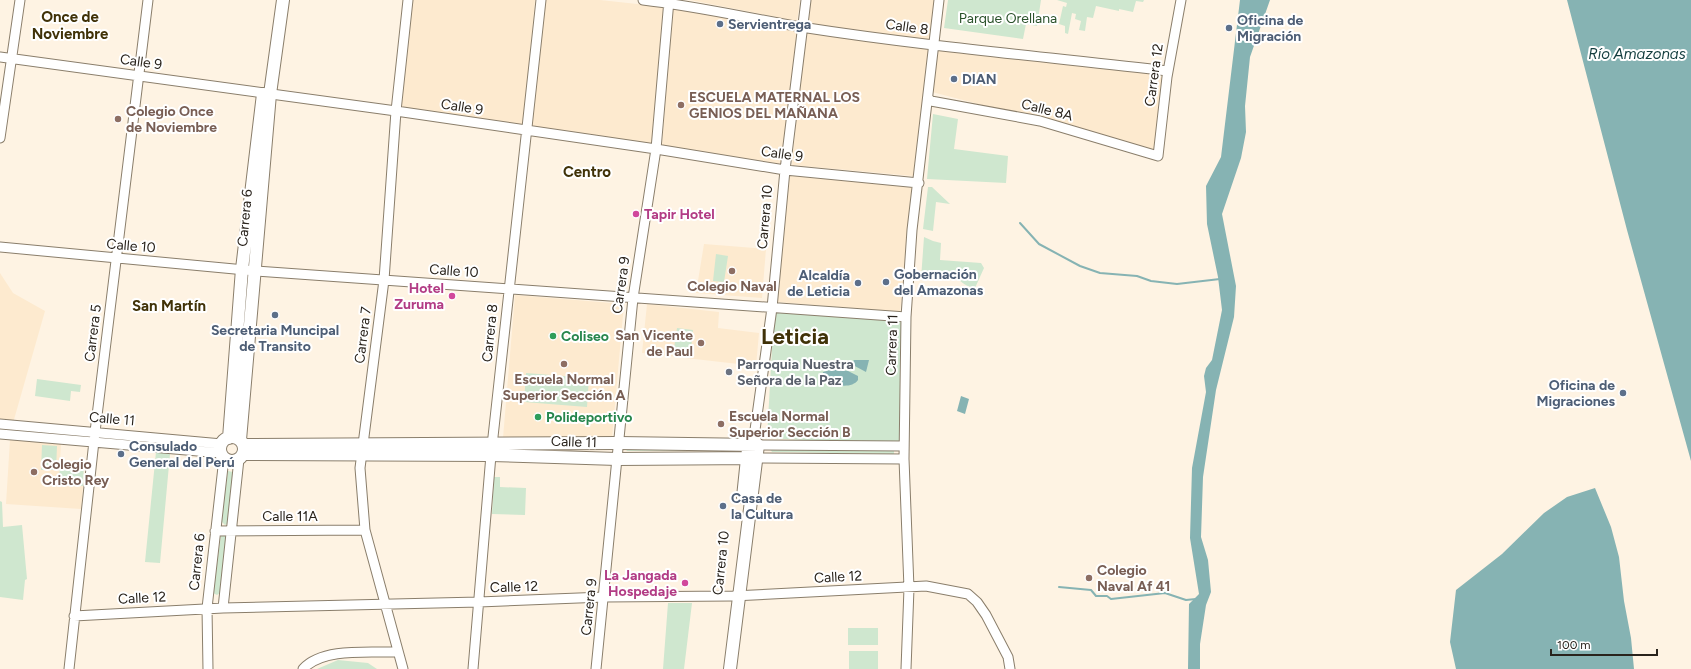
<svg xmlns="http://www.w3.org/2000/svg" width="1691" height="669" font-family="Figtree,sans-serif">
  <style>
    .built { fill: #fdeacf }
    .green { fill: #cfe7cf }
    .water { fill: #86b3b3 }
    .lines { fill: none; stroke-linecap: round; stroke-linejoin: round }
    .stream { stroke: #86b3b3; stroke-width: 2 }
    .minor-casing { stroke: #8a7e6b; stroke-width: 11 }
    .major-casing { stroke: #8a7e6b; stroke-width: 14 }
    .minor { stroke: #fff; stroke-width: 9 }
    .major { stroke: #fff; stroke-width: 12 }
    .service-dot { fill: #5c6f8a; stroke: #fff; stroke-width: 1.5 }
    .education-dot { fill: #8d6e63; stroke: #fff; stroke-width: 1.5 }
    .hotel-dot { fill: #d1479c; stroke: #fff; stroke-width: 1.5 }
    .leisure-dot { fill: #2e9e5b; stroke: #fff; stroke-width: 1.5 }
    .worship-dot { fill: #6b7280; stroke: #fff; stroke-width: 1.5 }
    .labels { text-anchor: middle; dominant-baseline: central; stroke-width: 4; stroke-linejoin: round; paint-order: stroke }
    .park-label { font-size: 14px; fill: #2b522b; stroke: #fff }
    .service-label { font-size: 14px; font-weight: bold; fill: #4e5e75; stroke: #fff; text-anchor: start }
    .street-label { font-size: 14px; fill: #29231c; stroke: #fff }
    .education-label { font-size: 14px; font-weight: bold; fill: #785e54; stroke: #fff; text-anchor: start }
    .hotel-label { font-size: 14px; font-weight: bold; fill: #b23c85; stroke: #fff; text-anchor: end }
    .leisure-label { font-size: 14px; font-weight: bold; fill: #27864d; stroke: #fff; text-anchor: start }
    .worship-label { font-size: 14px; font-weight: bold; fill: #5b616d; stroke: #fff; text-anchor: start }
    .neighbourhood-label { font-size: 15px; font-weight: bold; fill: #403208; stroke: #fff }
    .water-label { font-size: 15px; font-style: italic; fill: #123d3e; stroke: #fff }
    .town-label { font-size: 22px; font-weight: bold; fill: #403208; stroke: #fff }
  </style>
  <rect width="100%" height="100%" fill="#fef3e3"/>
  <!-- built -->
  <path class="built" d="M412 0H535L523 128 400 108Z
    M542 0H600L665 7 652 145 530 127Z
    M690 0H800L797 21Z
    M810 0H936L931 42 806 23Z
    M673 9 798 29 781 164 662 145Z
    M805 31 930 47 913 176 792 165Z
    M936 47 1168 73 1157 150 932 92Z
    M789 173 914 185 900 312 777 302Z
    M704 244 766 249 762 298 696 293Z
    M0 273 13 293 45 311 13 423 0 421Z
    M515 295 624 304 612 438H503Z
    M647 304 719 312 718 328 759 333 756 366 642 353Z
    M10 440 61 443 59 484 83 486 81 509 6 504Z"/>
  <!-- green -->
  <path class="green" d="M948 0H1041L1037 26 1026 24 1023 39 944 28Z
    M1057 0H1144L1143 2 1136 1 1133 12 1119 9V11L1096 6 1093 18 1087 17 1085 31 1079 30 1081 21 1075 19 1076 14 1072 13 1068 34 1065 33V26L1059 24 1063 6 1066 7 1067 3Z
    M933 114 958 119 954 149 1008 156 1006 183 927 179Z
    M928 187H932L950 204 936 202 933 231 923 229Z
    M924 237 933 241 941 243 940 260 981 263 984 268 975 288C966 287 963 282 955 278 947 274 929 275 921 279Z
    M716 254 728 256 724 282 713 281Z
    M774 312 903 320 902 445 767 438Z
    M677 328 693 330 690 357 673 355Z
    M526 373 589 378 587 407 524 402Z
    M37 379 81 385 80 392 71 391 70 401 35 396Z
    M42 445 57 446 56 470H41Z
    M625 448 739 450 627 451Z
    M770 449 894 450V454L772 452Z
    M156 452 170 454 160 563 145 562Z
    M60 461 84 463 83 486 59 485Z
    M228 471 233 472 229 523 225 525 221 521Z
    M494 477H500V487L526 488 525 515 492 514Z
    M0 501 2 502 3 527 22 525 27 579 25 580 23 600 0 597Z
    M221 535 227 536 220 593 217 595 213 593Z
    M668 603H692L684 669H663Z
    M848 628H878V645H848Z
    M849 651H878V669H849Z
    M338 660 368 663 377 669H317Z"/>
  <!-- water -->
  <path class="water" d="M1240 0H1270L1250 57 1245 106 1246 132 1241 158 1222 214 1236 286 1234 317 1216 390 1203 477 1201 537 1208 560 1211 592 1206 605 1200 644V669H1188L1189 604 1199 594 1190 538 1192 468 1206 392 1204 376 1206 368 1212 360 1222 310 1218 277 1207 224 1206 186 1221 157Z
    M1567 0H1691V461L1627 230Z
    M854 360H869L866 372 851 364Z
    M834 369 848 371 858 376V380C851 390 831 385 822 379L823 372Z
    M961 396 969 399 965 414 957 411Z
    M1595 488 1611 527 1619 557 1624 601 1631 638 1634 669H1456L1450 642 1456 590 1502 554 1544 513 1567 497Z"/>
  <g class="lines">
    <!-- stream -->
    <path class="stream" d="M1020 223 1039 244 1080 266 1100 273 1137 276 1151 281 1177 284 1220 279
      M1059 587 1091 590 1096 596H1107L1111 599 1165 593 1186 600 1196 599"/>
    <!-- minor casing -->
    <g class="minor-casing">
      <path id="minor" d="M643 0C696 6 748 18 801 27 923 46 1046 57 1168 71
        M0 57 396 111 656 149 785 170 919 183
        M928 98 931 101 1040 121 1158 156 1167 77 1181 0
        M0 138 20 0
        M0 247 256 271 906 317
        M0 424 222 444
        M0 434 221 453
        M756 440 758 445 904 446
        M748 444 754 437 772 308 785 170 806 0
        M756 458 904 459
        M215 531 365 530
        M223 608 239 459
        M74 616 223 608 479 602 604 597 733 596 926 586 968 594 977 602 986 615 1008 657 1010 669
        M69 669 95 432 148 0
        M208 669 207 608 224 458
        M303 669C323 647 370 653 398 652
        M403 669 365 530 360 468 384 280 396 111 408 0
        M473 669 491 455 541 0
        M596 669 633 298 656 149 669 0
        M906 669 909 588 904 459 906 317 912 230 939 0"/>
    </g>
    <!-- major casing -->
    <g class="major-casing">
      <path id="major" d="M220 449a12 12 0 1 1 24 0a12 12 0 1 1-24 0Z
        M229 438 242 269 263 94
        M240 440 270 94 283 0
        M244 445 619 443 758 445 730 669
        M243 454 491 455 617 459 756 458
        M743 497 748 449"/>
    </g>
    <!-- minor -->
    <use href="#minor" class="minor"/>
    <!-- major -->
    <use href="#major" class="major"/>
  </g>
  <!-- markers -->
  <g class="service-dot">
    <circle cx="720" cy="24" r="4"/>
    <circle cx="1229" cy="28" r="4"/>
    <circle cx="954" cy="79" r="4"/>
    <circle cx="886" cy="282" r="4"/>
    <circle cx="858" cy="283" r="4"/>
    <circle cx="275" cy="315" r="4"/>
    <circle cx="1623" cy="393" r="4"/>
    <circle cx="121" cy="454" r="4"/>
    <circle cx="723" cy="506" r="4"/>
  </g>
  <g class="education-dot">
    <circle cx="681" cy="105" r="4"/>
    <circle cx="118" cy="119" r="4"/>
    <circle cx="732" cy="271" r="4"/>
    <circle cx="701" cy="343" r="4"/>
    <circle cx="564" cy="364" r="4"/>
    <circle cx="721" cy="424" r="4"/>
    <circle cx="34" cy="472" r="4"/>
    <circle cx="1089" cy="578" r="4"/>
  </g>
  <g class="hotel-dot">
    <circle cx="636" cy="214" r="4"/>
    <circle cx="452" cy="296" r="4"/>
    <circle cx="685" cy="583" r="4"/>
  </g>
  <g class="leisure-dot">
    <circle cx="553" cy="336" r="4"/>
    <circle cx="538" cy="417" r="4"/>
  </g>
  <circle class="worship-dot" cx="729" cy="372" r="4"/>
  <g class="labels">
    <!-- park labels -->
    <g class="park-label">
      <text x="1008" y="18">Parque Orellana</text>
    </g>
    <!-- service labels -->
    <g class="service-label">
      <text x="1237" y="20">Oficina de<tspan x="1237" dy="16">Migración</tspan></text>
      <text x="728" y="24">Servientrega</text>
      <text x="962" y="79">DIAN</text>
      <text x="894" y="274">Gobernación<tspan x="894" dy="16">del Amazonas</tspan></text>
      <text x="850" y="275" text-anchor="end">Alcaldía<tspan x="850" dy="16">de Leticia</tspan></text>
      <text x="275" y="330" text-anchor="middle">Secretaria Muncipal<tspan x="275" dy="16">de Transito</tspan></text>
      <text x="1615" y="385" text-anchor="end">Oficina de<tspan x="1615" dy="16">Migraciones</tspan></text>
      <text x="129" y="446">Consulado<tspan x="129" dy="16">General del Perú</tspan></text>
      <text x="731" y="498">Casa de<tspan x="731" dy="16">la Cultura</tspan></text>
    </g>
    <!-- street labels -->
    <g class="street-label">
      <text transform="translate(907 27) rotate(8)">Calle 8</text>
      <text transform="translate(141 62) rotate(8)">Calle 9</text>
      <text transform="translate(1154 75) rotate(-82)">Carrera 12</text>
      <text transform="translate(462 107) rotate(9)">Calle 9</text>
      <text transform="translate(1047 110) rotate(14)">Calle 8A</text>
      <text transform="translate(782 154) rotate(8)">Calle 9</text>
      <text transform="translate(765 217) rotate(-85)">Carrera 10</text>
      <text transform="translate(245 218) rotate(-85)">Carrera 6</text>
      <text transform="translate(131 246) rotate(5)">Calle 10</text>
      <text transform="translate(454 271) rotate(4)">Calle 10</text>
      <text transform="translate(621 285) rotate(-82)">Carrera 9</text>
      <text transform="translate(93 333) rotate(-83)">Carrera 5</text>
      <text transform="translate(490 333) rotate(-84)">Carrera 8</text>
      <text transform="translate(363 335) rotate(-83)">Carrera 7</text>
      <text transform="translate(892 345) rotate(-88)">Carrera 11</text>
      <text transform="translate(112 419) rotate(5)">Calle 11</text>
      <text transform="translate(574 442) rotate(2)">Calle 11</text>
      <text x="290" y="516">Calle 11A</text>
      <text transform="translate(197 562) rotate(-84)">Carrera 6</text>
      <text transform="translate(721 563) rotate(-84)">Carrera 10</text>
      <text transform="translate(838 577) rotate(-3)">Calle 12</text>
      <text transform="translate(514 587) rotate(-2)">Calle 12</text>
      <text transform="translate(142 598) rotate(-3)">Calle 12</text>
      <text transform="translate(589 607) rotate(-84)">Carrera 9</text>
    </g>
    <!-- education labels -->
    <g class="education-label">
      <text x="689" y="97">ESCUELA MATERNAL LOS<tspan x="689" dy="16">GENIOS DEL MAÑANA</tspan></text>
      <text x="126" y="111">Colegio Once<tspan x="126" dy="16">de Noviembre</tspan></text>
      <text x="732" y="286" text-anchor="middle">Colegio Naval</text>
      <text x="693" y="335" text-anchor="end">San Vicente<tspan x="693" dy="16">de Paul</tspan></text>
      <text x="564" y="379" text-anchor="middle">Escuela Normal<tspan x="564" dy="16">Superior Sección A</tspan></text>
      <text x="729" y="416">Escuela Normal<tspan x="729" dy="16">Superior Sección B</tspan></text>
      <text x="42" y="464">Colegio<tspan x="42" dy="16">Cristo Rey</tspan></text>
      <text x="1097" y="570">Colegio<tspan x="1097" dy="16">Naval Af 41</tspan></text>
    </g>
    <!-- hotel labels -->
    <g class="hotel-label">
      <text x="644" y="214" text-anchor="start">Tapir Hotel</text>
      <text x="444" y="288">Hotel<tspan x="444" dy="16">Zuruma</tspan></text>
      <text x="677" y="575">La Jangada<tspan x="677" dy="16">Hospedaje</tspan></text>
    </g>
    <!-- leisure labels -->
    <g class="leisure-label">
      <text x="561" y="336">Coliseo</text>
      <text x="546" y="417">Polideportivo</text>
    </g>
    <!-- worship labels -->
    <g class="worship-label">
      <text x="737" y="364">Parroquia Nuestra<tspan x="737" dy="16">Señora de la Paz</tspan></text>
    </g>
    <!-- neighbourhood labels -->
    <g class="neighbourhood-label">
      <text x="70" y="17">Once de<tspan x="70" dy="17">Noviembre</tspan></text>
      <text x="587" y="172">Centro</text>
      <text x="169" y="306">San Martín</text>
    </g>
    <!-- water labels -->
    <g class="water-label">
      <text x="1637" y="54">Río Amazonas</text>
    </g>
    <!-- town labels -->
    <g class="town-label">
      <text x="795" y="336">Leticia</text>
    </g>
  </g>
  <!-- scale -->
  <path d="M1551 649v6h106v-6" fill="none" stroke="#29231c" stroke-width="2"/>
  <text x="1557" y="649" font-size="12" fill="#29231c" stroke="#ffffff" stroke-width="3" paint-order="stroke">100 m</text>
</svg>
